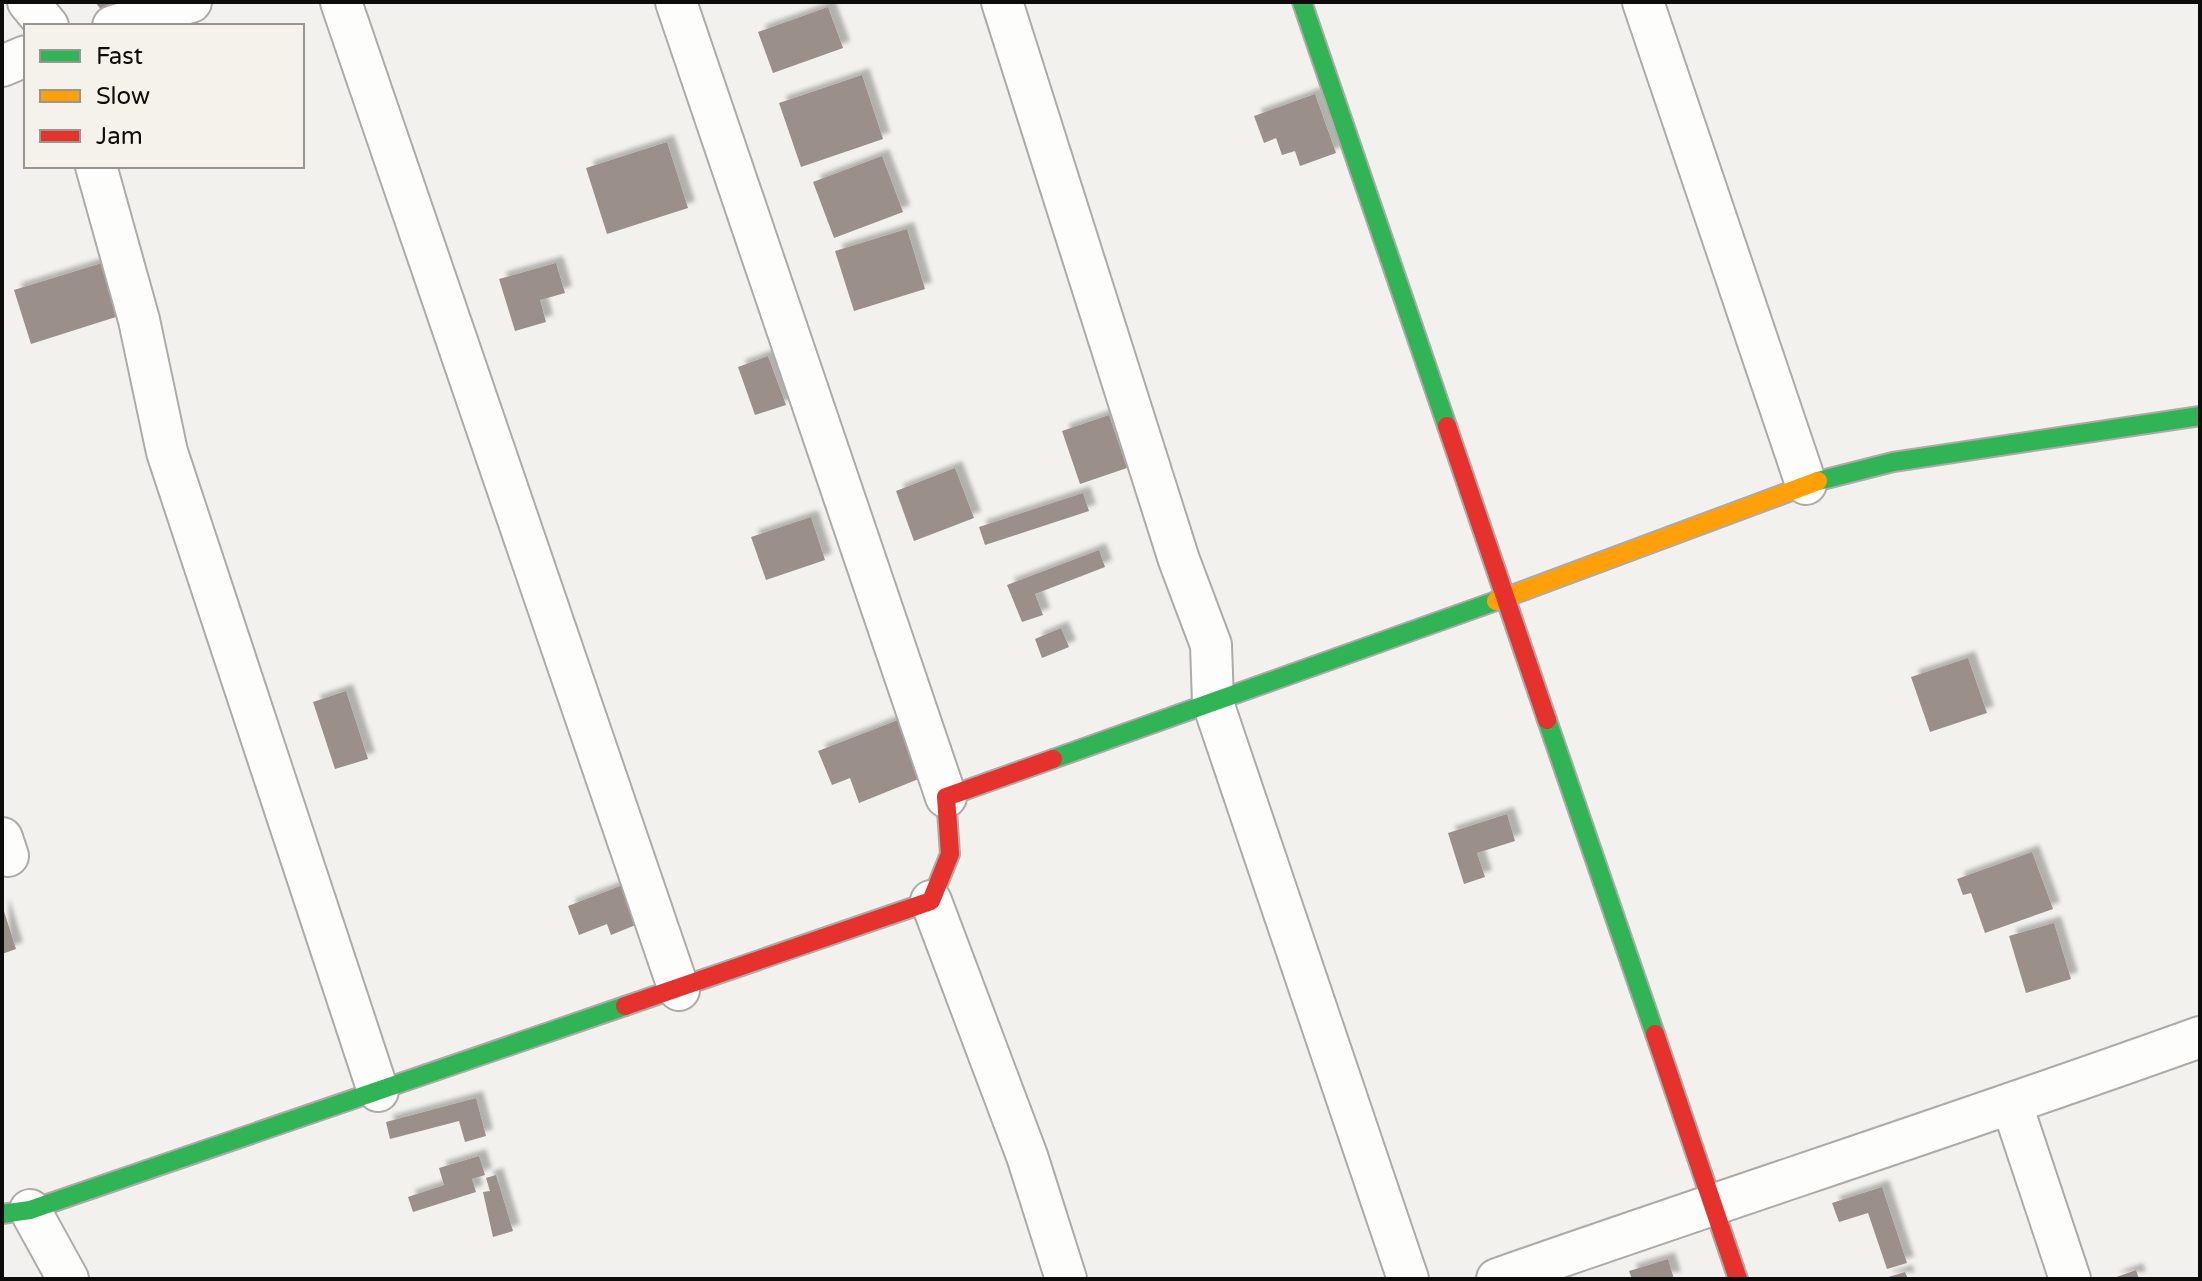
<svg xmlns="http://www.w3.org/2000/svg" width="2202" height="1281" font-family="'Varela Round',sans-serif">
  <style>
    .building { fill: #9b8f8a; filter: url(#shadow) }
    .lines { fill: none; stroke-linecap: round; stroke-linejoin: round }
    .street-casing { stroke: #acaba8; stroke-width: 44 }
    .fast-casing { stroke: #acaba8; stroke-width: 22 }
    .slow-casing { stroke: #acaba8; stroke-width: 22 }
    .jam-casing { stroke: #acaba8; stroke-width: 22 }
    .street { stroke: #fdfdfc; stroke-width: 40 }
    .fast { stroke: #30b455; stroke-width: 18 }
    .slow { stroke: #ff9f0a; stroke-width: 18 }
    .jam { stroke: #e5322d; stroke-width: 18 }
  </style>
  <defs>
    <filter id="shadow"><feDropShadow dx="7" dy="-7" stdDeviation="2" flood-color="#0004"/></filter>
  </defs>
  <rect width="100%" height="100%" fill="#f2f1ed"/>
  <!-- building -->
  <path class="building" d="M95 2H127L103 12Z
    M828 7 843 48 773 73 758 32Z
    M862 75 883 139 801 167 779 103Z
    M1315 94 1336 153 1300 166 1295 151 1282 155 1276 138 1264 143 1254 116Z
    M667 142 688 208 607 234 586 168Z
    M882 156 903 212 834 238 813 182Z
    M907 229 925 289 854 311 835 251Z
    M102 263 119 316 31 344 14 290Z
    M556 263 565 293 540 300 546 322 515 331 499 279Z
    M768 356 786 405 755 415 738 367Z
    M1109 415 1127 468 1080 484 1062 431Z
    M955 468 974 518 914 541 896 491Z
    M1083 493 1089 511 985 545 979 527Z
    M811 517 825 560 766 580 751 537Z
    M1099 550 1105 567 1035 594 1043 615 1022 622 1007 585Z
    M1061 628 1069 647 1042 658 1035 639Z
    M1968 658 1987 713 1930 732 1911 677Z
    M346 691 368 759 335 769 313 702Z
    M898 720 921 778 859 803 850 778 832 785 818 751Z
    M1507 814 1515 841 1477 853 1485 877 1464 884 1448 833Z
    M2032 852 2053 909 1985 933 1971 893 1963 895 1957 879Z
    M623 885 638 924 611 935 607 924 579 935 568 906Z
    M2 905 16 949 2 954Z
    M2054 923 2071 979 2026 993 2009 936Z
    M476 1098 486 1136 465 1142 459 1121 390 1139 386 1122Z
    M479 1156 485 1175 472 1179 476 1192 413 1212 408 1197 444 1185 439 1168Z
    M496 1175 513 1231 493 1237 483 1192 490 1191 486 1178Z
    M1882 1187 1907 1263 1887 1269 1868 1213 1839 1222 1832 1203Z
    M1668 1259 1674 1279H1632L1629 1271Z
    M2136 1270 2139 1279H2111Z
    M1905 1272 1908 1279H1885V1278Z"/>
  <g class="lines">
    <!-- street casing -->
    <g class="street-casing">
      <path id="street" d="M28 2 48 26
        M341 2 679 990
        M676 2 946 797
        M1002 2 1179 560 1211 645 1213 703 1408 1279
        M1643 2 1806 484
        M113 26 191 2
        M2 66 26 56
        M96 166 139 320 167 452 378 1091
        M2 838 8 856
        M931 901 1027 1156 1066 1279
        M2012 1105 2070 1279
        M30 1210 68 1279
        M1497 1279C1731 1197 1967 1121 2200 1037"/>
    </g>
    <!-- fast casing -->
    <g class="fast-casing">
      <path id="fast" d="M1302 2 1447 426
        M1818 481 1893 462 2200 416
        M1547 720 1655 1034
        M1053 759 1496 601
        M2 1214 30 1210 625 1006"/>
    </g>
    <!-- slow casing -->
    <g class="slow-casing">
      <path id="slow" d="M1496 601 1818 481"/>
    </g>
    <!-- jam casing -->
    <g class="jam-casing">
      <path id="jam" d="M1447 426 1547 720
        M625 1006 931 901 950 854 946 797 1053 759
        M1655 1034 1738 1279"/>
    </g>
    <!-- street -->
    <use href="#street" class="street"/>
    <!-- fast -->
    <use href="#fast" class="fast"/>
    <!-- slow -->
    <use href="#slow" class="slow"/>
    <!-- jam -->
    <use href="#jam" class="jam"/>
  </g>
  <!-- border -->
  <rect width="2202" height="1281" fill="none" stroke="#0c0c0a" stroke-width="8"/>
  <!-- legend -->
  <rect x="24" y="24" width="280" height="144" fill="#f4f2eb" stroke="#979691" stroke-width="2"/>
  <rect x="40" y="50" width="40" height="12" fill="#30b455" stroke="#979691" stroke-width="2"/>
  <text x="96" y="64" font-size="24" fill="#0c0c0a">Fast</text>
  <rect x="40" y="90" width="40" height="12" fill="#ff9f0a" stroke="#979691" stroke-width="2"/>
  <text x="96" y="104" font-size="24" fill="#0c0c0a">Slow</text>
  <rect x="40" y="130" width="40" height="12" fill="#e5322d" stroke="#979691" stroke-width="2"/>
  <text x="96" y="144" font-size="24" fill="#0c0c0a">Jam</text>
</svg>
